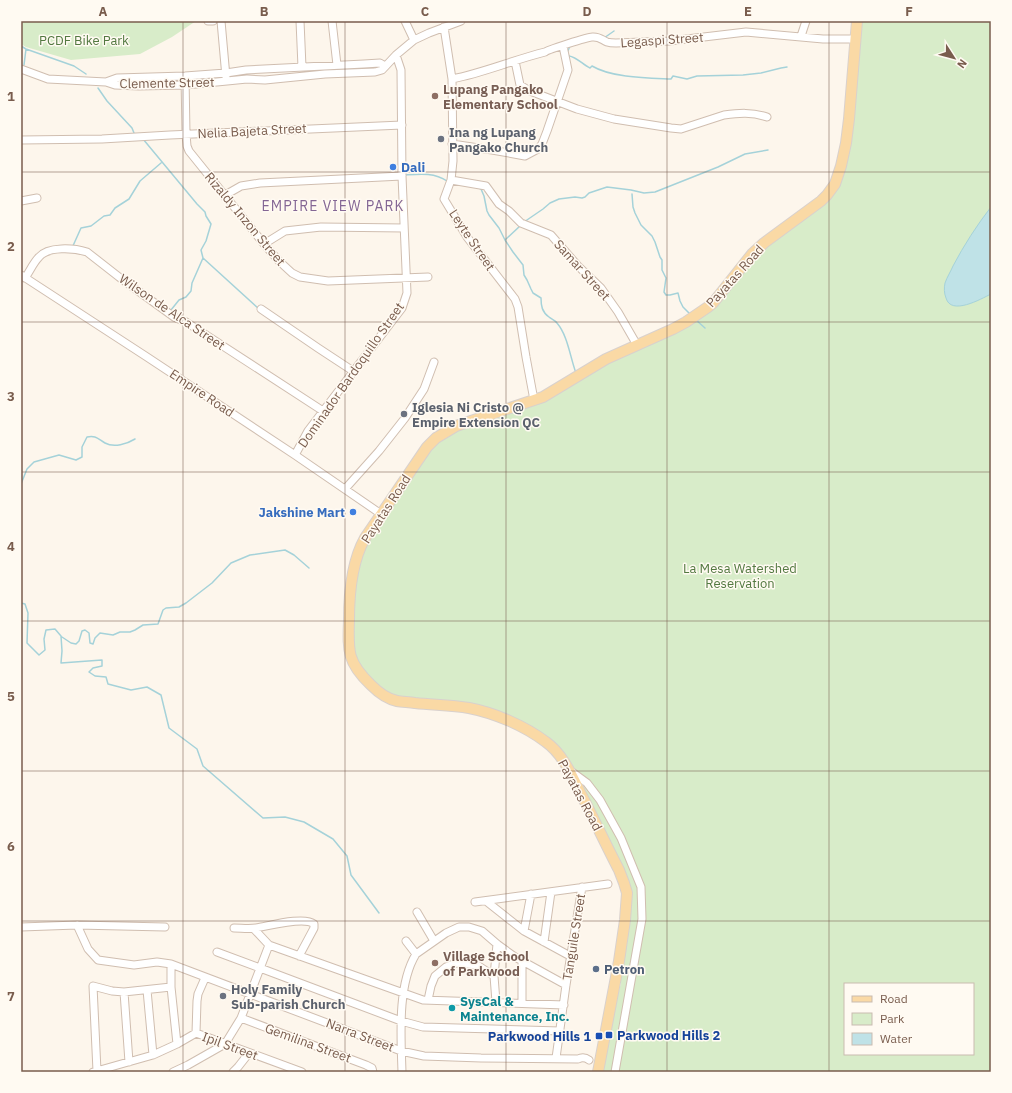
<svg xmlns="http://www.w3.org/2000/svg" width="1012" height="1093" font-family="'IBM Plex Sans',sans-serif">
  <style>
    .green { fill: #d8ecc9; fill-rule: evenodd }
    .water { fill: #bfe2e7; stroke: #a5d2d9 }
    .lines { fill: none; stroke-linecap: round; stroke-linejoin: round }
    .stream { stroke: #a5d2d9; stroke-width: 1.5 }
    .minor-casing { stroke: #d0beb0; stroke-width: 9 }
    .primary-casing { stroke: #d9d1cd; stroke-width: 12 }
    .minor { stroke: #fff; stroke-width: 7 }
    .primary { stroke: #fad9a5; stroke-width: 10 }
    .grid { fill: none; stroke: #795c4d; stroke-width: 1; stroke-opacity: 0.55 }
    .education-dot { fill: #8d6e63; stroke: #fffaf2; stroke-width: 1.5 }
    .worship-dot { fill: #6b7280; stroke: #fffaf2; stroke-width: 1.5 }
    .shop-dot { fill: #3f7fe0; stroke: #fffaf2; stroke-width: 1.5 }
    .service-dot { fill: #5c6f8a; stroke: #fffaf2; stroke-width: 1.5 }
    .culture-dot { fill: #0f9aa8; stroke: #fffaf2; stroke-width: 1.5 }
    .transit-dot { fill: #1a4fb4; stroke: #fffaf2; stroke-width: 1.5 }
    .labels { text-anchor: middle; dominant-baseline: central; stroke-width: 3; stroke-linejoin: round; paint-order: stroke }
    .park-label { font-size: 13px; fill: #537941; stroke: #fffaf2 }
    .street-label { font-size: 13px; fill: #795c4d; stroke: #fffaf2 }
    .education-label { font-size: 13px; font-weight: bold; fill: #785e54; stroke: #fffaf2; text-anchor: start }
    .worship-label { font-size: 13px; font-weight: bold; fill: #5b616d; stroke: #fffaf2; text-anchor: start }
    .shop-label { font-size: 13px; font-weight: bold; fill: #366cbe; stroke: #fffaf2; text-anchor: start }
    .service-label { font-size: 13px; font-weight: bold; fill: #4e5e75; stroke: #fffaf2; text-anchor: start }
    .culture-label { font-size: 13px; font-weight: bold; fill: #0d838f; stroke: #fffaf2; text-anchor: start }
    .transit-label { font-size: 13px; font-weight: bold; fill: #164399; stroke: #fffaf2; text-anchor: start }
    .neighbourhood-label { font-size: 14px; letter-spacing: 1px; fill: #846694; stroke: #fffaf2 }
    .neatline { fill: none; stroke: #795c4d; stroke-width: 1.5 }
    .grid-label { font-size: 13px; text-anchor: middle; font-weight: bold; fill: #795c4d }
  </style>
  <rect width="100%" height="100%" fill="#fdf6ec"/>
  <!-- green -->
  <path class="green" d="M21 21H196L172 37 140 54 71 60 26 47 21 44Z
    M857 21H991V1072H598L621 983 619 961 627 893 565 764 513 721 395 698 362 674 350 639 360 552 436 438 539 399 708 307 747 260 815 206 837 178ZM845 984H973V1054H845Z"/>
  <!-- water -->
  <path class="water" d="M991 207V294C981 299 951 316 946 298 944 293 944 288 945 283 947 277 951 271 953 266 964 245 977 225 991 207Z"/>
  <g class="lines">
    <!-- stream -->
    <path class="stream" d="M604 38 614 31
      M21 46 26 49 74 66 86 74
      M570 46 567 53 569 56C577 57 583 65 590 68L592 66C612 78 648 78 671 79L673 76 687 79 697 76 743 75 761 73 781 68 787 67
      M24 65 26 49
      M98 88 107 101 132 128 134 133
      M143 139 197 204 205 212 206 216 211 224 206 241 201 250 203 258 192 283 191 291 186 297 179 300 171 310
      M404 175C419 174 434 172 447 181
      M479 188 481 189 484 196 487 211 489 215 499 228 505 240 513 252 523 265 524 275 527 280 531 289 533 293 541 298C541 306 542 312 549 317 551 319 555 320 557 323 568 336 570 357 576 373
      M632 194 633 207 635 213 641 225 652 236 655 242 660 257 662 260V270L666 278 664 292 666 295H670L678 293 680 301 683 307 690 314
      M524 222 543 209 550 203 559 199 575 197 582 198 585 197 589 193 607 187 631 190 644 193 655 192 718 167 745 154 768 150
      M505 240 520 226
      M72 248 81 228 91 226 104 216 110 215 115 208 129 199 140 181 161 163
      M203 258 259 309
      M696 320 705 328
      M21 484 27 469 34 462 59 455 76 460 82 457V447L87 437C96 435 98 439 105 443 114 448 127 444 135 439
      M21 603 25 604 28 613 27 643 39 655 45 650 44 639 46 630 55 629 61 636 62 651 61 663 102 660V666L93 668 89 672 95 676 106 677 108 684 131 690 147 687 161 695 169 728 197 749 203 766 263 818 285 817 304 822 333 839 347 856 351 875 379 913
      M62 637 71 643 76 644 79 641 82 631 85 630 89 633 90 643 93 644 95 638 100 633 113 635 120 632H130L135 630 143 625 158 624 163 610 166 608 179 607 186 603 212 583 231 563 250 555 285 550 294 555 309 568"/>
    <!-- minor casing -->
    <g class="minor-casing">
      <path id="minor" d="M208 21H213
        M221 21 226 77
        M300 21 302 67
        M332 21 337 65
        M405 21 414 40
        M444 27 452 79 453 161 451 180 444 199 467 237 515 299 518 307 526 357 534 400
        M801 36 806 21
        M515 61 520 85 530 91 577 109 614 119 671 128 681 129 724 115C739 113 752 112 767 117
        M21 69 48 79 106 82 115 85 139 86 186 85 227 81 247 79 265 80 325 74 375 72 382 70 396 55 414 40 429 33 461 21
        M185 76 186 134 187 146 189 151 264 244 279 261 292 273 300 277 328 281 428 277
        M452 79C483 73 513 60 545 52 547 50 588 37 592 37 599 36 602 40 607 42 610 43 613 43 616 43L670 41 746 32 823 39H855
        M106 82 117 78 185 76 226 73 246 70 364 64 380 63 385 66
        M21 140 102 139 170 135 402 125
        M452 144 492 150 525 156 538 149 542 144 547 131 568 70 563 46
        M451 180 486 186 499 204 509 211 521 223 551 235 578 266 601 288 618 312 637 345
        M225 197 227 194 241 186 260 183 402 176
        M21 201 37 198
        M264 244 285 231 321 227 404 228
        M21 275 147 357 295 455 381 514
        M25 278C30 271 33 263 39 257 48 246 74 248 87 252L119 277 174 317 186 322 323 411
        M261 309 318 348 353 371
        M295 455 308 431 402 308 407 293 402 176 401 70 396 55
        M345 489 379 451 405 418 424 389 434 362
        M572 772 587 783 600 800 621 838 641 887 642 919 615 1072
        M486 901 524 931 570 956
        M475 902 608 884
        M417 912 434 941
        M77 925 88 949 98 960 134 965 157 962 171 964 401 1051 424 1056 481 1058 578 1059C582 1057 585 1057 589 1060
        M21 927 77 925 165 927
        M234 928C241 928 249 929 256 928 269 926 304 916 314 924V928L299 956
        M254 929 269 945 423 1000 564 1005
        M524 931 531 894
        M544 942 551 892
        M217 952 260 968 401 1021 423 1027 560 1031
        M416 954 446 933 459 927H469L482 931 497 944 515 957 566 985
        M171 964V987L177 1044
        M147 990 153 1055
        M124 992 129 1062
        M428 1000 431 986 435 976 446 967 456 963 477 965 494 976
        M496 1002 494 976 497 944
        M522 1003V961
        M241 1018 366 1065 372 1068 373 1072
        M196 1033 197 1001 198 994 205 978
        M556 1058 566 985 582 887
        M97 1071 93 986 112 991 124 992 171 987
        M93 1072 153 1055 177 1044 196 1033 302 1072
        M173 1072 188 1065 225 1044 241 1018 269 945
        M233 1072 238 1067 249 1053
        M402 1072C401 1037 397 985 416 954L406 941"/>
    </g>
    <!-- primary casing -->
    <g class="primary-casing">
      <path id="primary" d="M598 1072 619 961 625 920 627 893 624 883 619 870C606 845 594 819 581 794 572 776 563 754 546 742 525 726 495 713 469 708 451 705 433 705 415 703 409 702 402 702 397 701 387 699 378 692 371 685 347 662 348 651 349 620 349 593 352 561 365 538L427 447 436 438 456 426 543 397 606 359 673 329 686 322 708 307 713 303 752 254 764 243 821 201 827 195 835 184 841 166 846 143 849 119 857 21"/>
    </g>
    <!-- minor -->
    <use href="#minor" class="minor"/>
    <!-- primary -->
    <use href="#primary" class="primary"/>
  </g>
  <!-- grid -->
  <path class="grid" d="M183 21V1072M345 21V1072M506 21V1072M667 21V1072M829 21V1072M21 172H991M21 322H991M21 472H991M21 621H991M21 771H991M21 921H991"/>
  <!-- markers -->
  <g class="education-dot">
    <circle cx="435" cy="96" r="4"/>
    <circle cx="435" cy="963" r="4"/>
  </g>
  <g class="worship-dot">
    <circle cx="441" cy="139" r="4"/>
    <circle cx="404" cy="414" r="4"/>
    <circle cx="223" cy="996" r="4"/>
  </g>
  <g class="shop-dot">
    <circle cx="393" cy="167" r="4"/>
    <circle cx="353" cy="512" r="4"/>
  </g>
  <circle class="service-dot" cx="596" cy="969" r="4"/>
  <circle class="culture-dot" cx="452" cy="1008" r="4"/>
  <g class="transit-dot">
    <rect x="605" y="1031" width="8" height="8" rx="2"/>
    <rect x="595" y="1032" width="8" height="8" rx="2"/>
  </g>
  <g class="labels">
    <!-- park labels -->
    <g class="park-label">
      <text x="84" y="40">PCDF Bike Park</text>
      <text x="740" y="568">La Mesa Watershed<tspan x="740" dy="15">Reservation</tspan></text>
    </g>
    <!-- street labels -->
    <g class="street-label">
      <text transform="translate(662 40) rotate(-4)">Legaspi Street</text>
      <text transform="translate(167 83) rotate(-1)">Clemente Street</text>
      <text transform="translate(252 131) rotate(-3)">Nelia Bajeta Street</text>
      <text transform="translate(245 219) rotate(50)">Rizaldy Inzon Street</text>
      <text transform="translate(472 240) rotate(56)">Leyte Street</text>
      <text transform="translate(582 270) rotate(48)">Samar Street</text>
      <text transform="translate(735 276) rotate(-48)">Payatas Road</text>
      <text transform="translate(172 312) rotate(34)">Wilson de Alca Street</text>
      <text transform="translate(351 375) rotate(-55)">Dominador Bardoquillo Street</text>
      <text transform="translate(202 393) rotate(34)">Empire Road</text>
      <text transform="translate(386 509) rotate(-57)">Payatas Road</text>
      <text transform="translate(580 795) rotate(62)">Payatas Road</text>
      <text transform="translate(574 937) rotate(-81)">Tanguile Street</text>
      <text transform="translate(360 1035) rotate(21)">Narra Street</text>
      <text transform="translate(308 1043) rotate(20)">Gemilina Street</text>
      <text transform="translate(230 1046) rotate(20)">Ipil Street</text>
    </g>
    <!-- education labels -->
    <g class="education-label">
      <text x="443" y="89">Lupang Pangako<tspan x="443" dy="15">Elementary School</tspan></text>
      <text x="443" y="956">Village School<tspan x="443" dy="15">of Parkwood</tspan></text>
    </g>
    <!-- worship labels -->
    <g class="worship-label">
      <text x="449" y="132">Ina ng Lupang<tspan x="449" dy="15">Pangako Church</tspan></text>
      <text x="412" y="407">Iglesia Ni Cristo @<tspan x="412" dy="15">Empire Extension QC</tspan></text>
      <text x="231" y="989">Holy Family<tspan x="231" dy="15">Sub-parish Church</tspan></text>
    </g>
    <!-- shop labels -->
    <g class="shop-label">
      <text x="401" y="167">Dali</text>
      <text x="345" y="512" text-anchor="end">Jakshine Mart</text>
    </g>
    <!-- service labels -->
    <g class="service-label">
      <text x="604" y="969">Petron</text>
    </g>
    <!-- culture labels -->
    <g class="culture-label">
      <text x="460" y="1001">SysCal &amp;<tspan x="460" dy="15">Maintenance, Inc.</tspan></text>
    </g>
    <!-- transit labels -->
    <g class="transit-label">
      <text x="617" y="1035">Parkwood Hills 2</text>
      <text x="591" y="1036" text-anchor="end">Parkwood Hills 1</text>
    </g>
    <!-- neighbourhood labels -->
    <g class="neighbourhood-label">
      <text x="333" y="206">EMPIRE VIEW PARK</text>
    </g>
  </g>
  <!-- border -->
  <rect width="1012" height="1093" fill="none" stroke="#fffaf2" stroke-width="44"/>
  <!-- legend -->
  <rect x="844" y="983" width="130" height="72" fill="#fffaf2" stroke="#c9bbb0"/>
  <rect x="852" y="996" width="20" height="6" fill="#fad9a5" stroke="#c9bbb0"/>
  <text x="880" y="1003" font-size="12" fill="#795c4d">Road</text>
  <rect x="852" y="1013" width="20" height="12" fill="#d8ecc9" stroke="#c9bbb0"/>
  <text x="880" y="1023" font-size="12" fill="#795c4d">Park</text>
  <rect x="852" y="1033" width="20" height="12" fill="#bfe2e7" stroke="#c9bbb0"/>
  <text x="880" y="1043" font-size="12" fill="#795c4d">Water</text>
  <!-- north arrow -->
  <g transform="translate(954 58) rotate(126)" stroke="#fffaf2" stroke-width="3" paint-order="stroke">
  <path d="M0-3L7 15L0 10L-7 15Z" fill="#795c4d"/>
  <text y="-6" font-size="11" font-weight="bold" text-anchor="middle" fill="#795c4d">N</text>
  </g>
  <rect x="22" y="22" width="968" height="1049" class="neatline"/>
  <g class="grid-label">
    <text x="103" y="16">A</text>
    <text x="264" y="16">B</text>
    <text x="425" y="16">C</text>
    <text x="587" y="16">D</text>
    <text x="748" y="16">E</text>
    <text x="909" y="16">F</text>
    <text x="11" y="101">1</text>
    <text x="11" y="251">2</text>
    <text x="11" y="401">3</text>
    <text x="11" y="551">4</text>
    <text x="11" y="701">5</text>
    <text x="11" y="851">6</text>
    <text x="11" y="1001">7</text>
  </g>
</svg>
